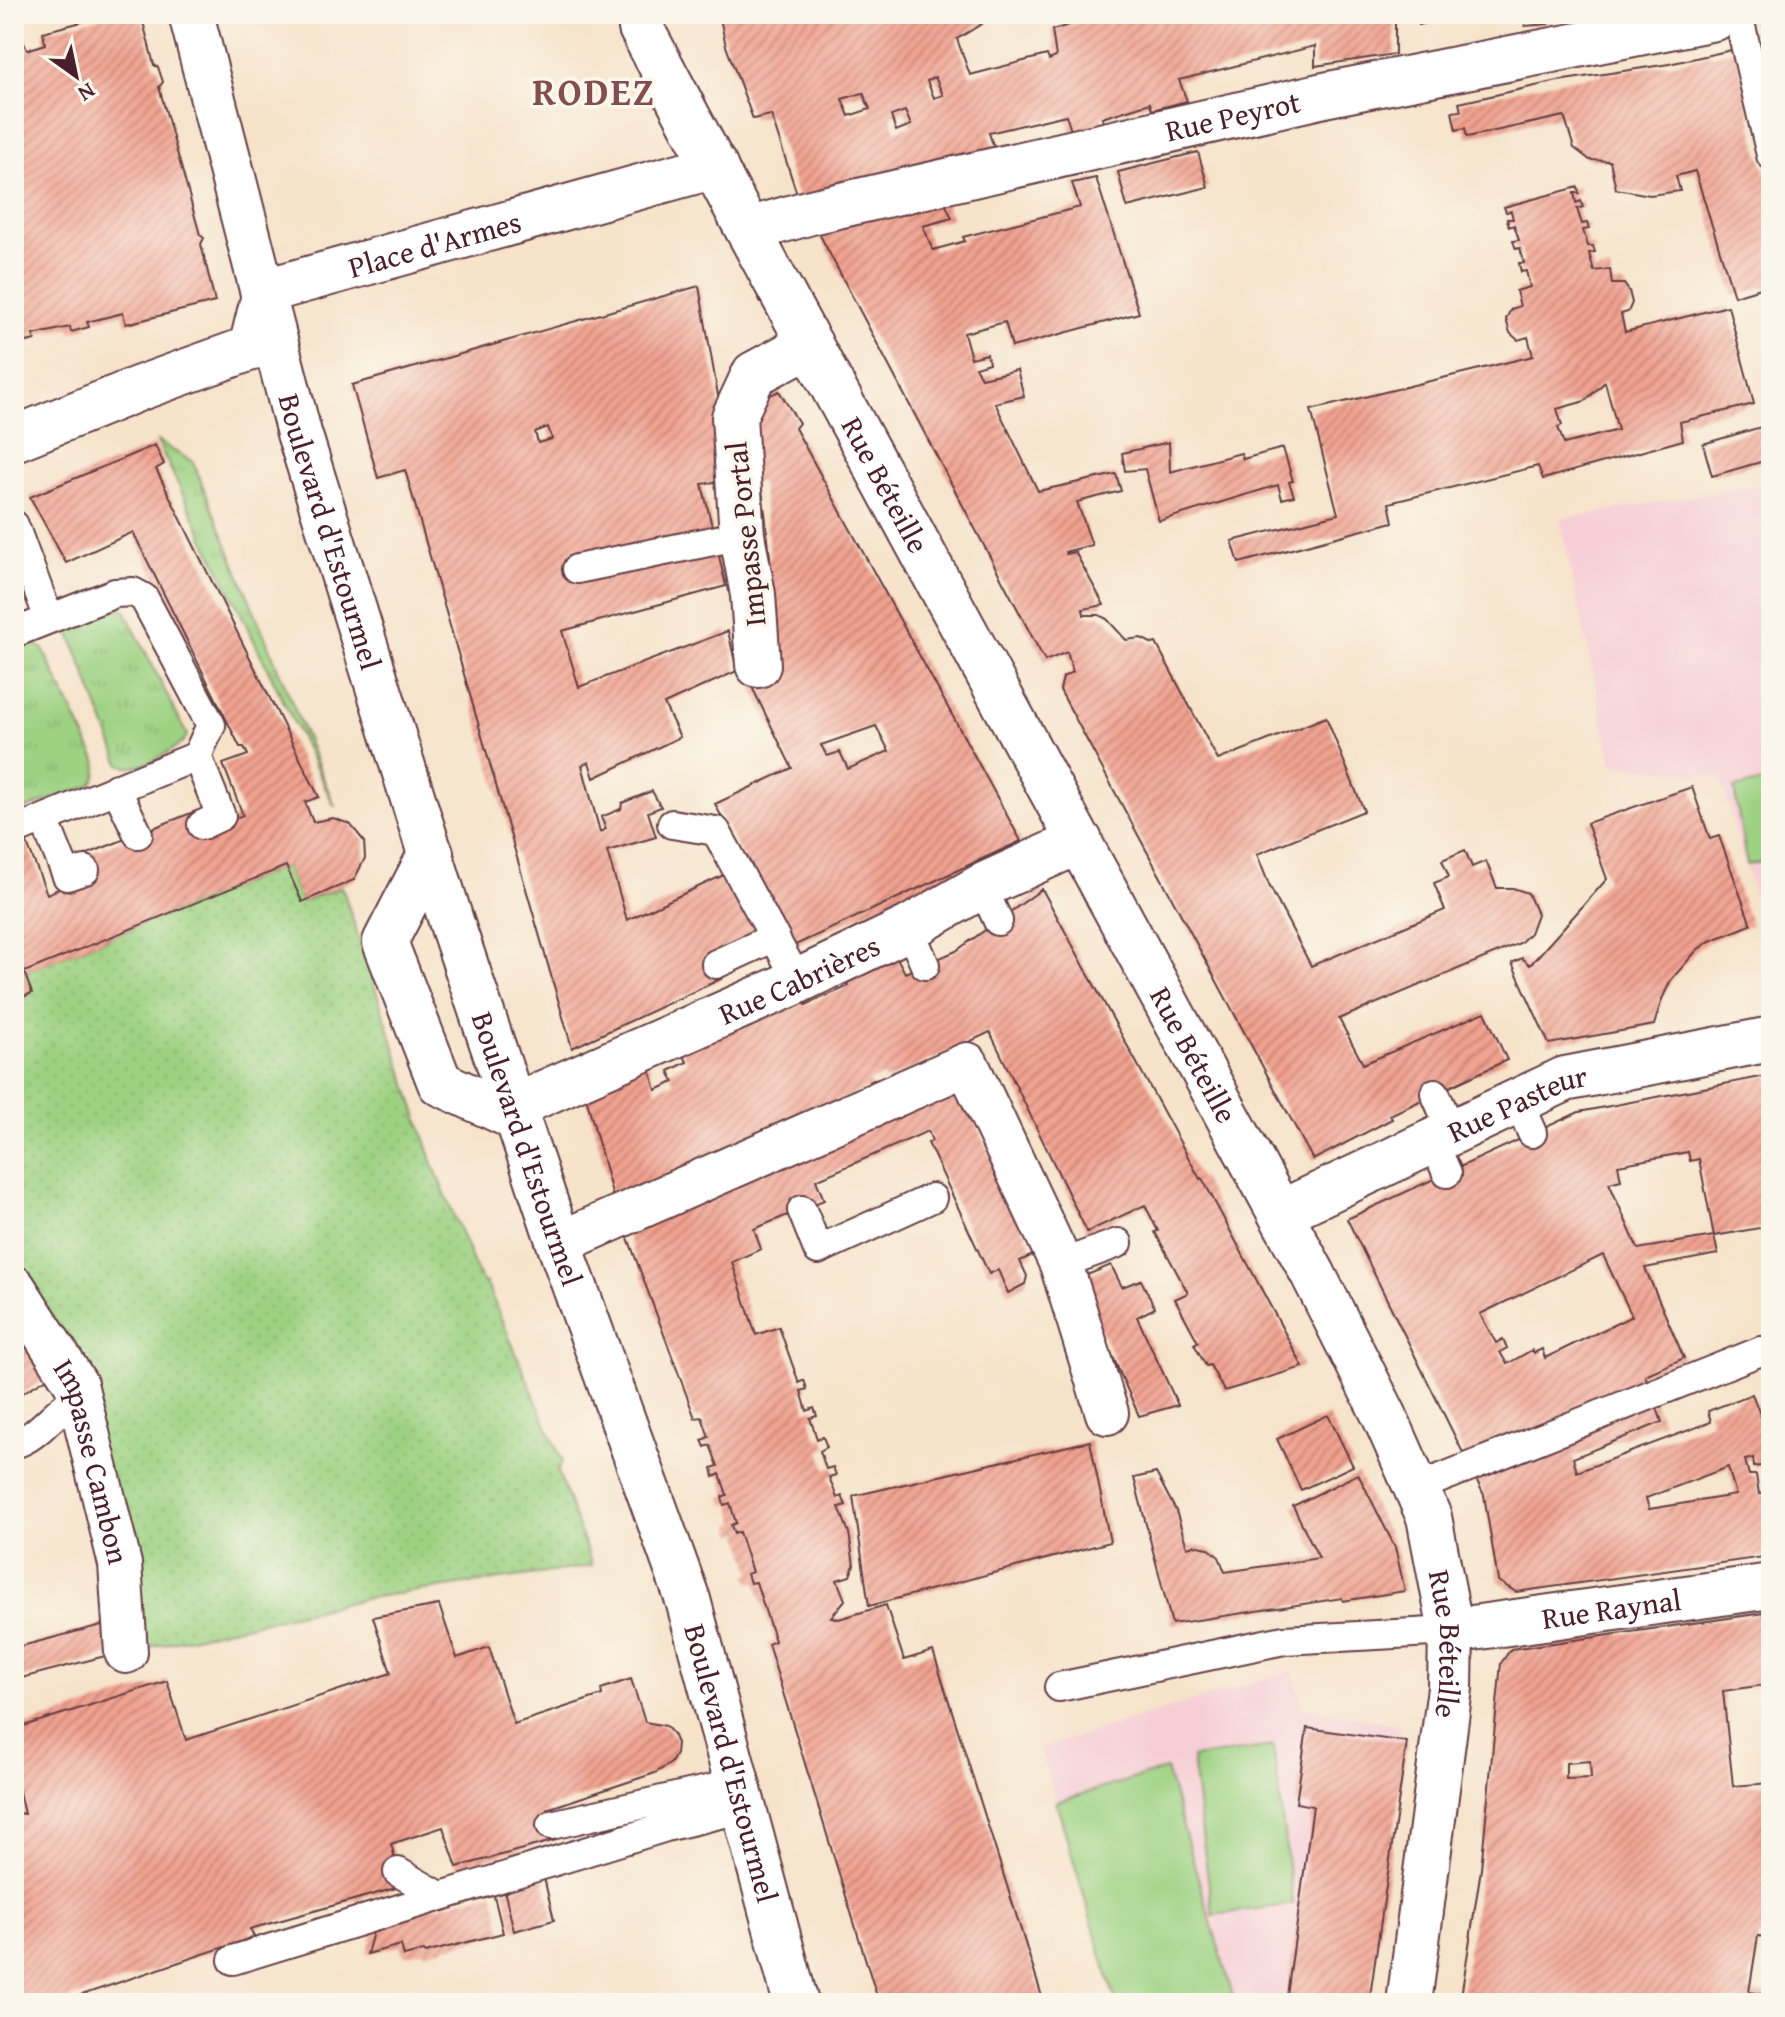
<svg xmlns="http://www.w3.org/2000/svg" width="1785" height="2017" font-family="'Gentium Book Plus',serif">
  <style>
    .built { fill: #f6cfd6 }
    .grass { fill: url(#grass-tufts); stroke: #747857; stroke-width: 2 }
    .garden { fill: url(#garden-dots); stroke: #747857; stroke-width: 2 }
    .pitch { fill: #9ed283; stroke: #747857; stroke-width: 2 }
    .building { fill: url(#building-hatch); fill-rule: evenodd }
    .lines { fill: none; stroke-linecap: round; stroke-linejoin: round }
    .service-casing { stroke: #643c43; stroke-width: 32 }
    .pedestrian-casing { stroke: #643c43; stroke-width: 46 }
    .minor-casing { stroke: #643c43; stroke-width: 48 }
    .secondary-casing { stroke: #643c43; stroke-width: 48 }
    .service { stroke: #fff; stroke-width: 28 }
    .pedestrian { stroke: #fff; stroke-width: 42 }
    .minor { stroke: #fff; stroke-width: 44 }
    .secondary { stroke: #fff; stroke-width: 44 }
    .labels { text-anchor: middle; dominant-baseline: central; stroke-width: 7; stroke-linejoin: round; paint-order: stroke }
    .street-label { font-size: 30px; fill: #4a1f2b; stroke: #fbf7ec }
    .district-label { font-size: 38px; font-weight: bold; letter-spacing: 2px; fill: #844d4e; stroke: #fbf7ec }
  </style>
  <defs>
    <pattern id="grass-tufts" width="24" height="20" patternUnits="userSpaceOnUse" patternTransform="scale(2)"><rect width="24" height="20" fill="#9ed283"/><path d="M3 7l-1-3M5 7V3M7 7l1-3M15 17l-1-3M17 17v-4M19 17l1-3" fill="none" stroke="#8ab471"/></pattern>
    <pattern id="garden-dots" width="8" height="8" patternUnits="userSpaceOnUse" patternTransform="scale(2)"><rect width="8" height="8" fill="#9ed283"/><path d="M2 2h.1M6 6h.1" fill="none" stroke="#8ab471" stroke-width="1.8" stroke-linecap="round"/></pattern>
    <pattern id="building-hatch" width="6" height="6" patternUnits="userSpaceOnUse" patternTransform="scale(2)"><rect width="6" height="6" fill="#f1a290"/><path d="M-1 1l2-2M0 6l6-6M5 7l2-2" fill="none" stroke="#c58376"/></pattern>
  </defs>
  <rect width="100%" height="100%" fill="#fbf7ec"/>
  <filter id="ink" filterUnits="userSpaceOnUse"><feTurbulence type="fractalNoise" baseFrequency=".0125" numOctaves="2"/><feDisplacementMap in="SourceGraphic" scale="16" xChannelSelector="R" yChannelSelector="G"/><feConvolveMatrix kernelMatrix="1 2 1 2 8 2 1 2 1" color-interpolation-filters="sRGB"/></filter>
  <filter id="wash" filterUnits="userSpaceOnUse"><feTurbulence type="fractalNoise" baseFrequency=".006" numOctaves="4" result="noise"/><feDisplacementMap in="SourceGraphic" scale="32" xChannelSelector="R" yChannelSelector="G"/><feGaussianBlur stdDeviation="1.8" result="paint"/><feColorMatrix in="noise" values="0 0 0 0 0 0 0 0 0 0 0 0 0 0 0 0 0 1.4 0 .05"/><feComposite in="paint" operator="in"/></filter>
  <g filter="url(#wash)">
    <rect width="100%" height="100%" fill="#f6e3ca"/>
    <!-- built -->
    <path class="built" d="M1771 483V920L1762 922 1720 777 1612 764 1560 519Z
      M1293 1670 1303 1707 1389 1723 1399 1726 1402 1741 1407 1742 1369 2003H1116L1040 1748Z"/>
    <!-- grass -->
    <path class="grass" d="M157 441 193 462 335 807Z
      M114 607 124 609 187 735C183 747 146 766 132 767 127 768 124 766 120 764L69 631Z
      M34 643 42 648 96 760C98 771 98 778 89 786L14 813V650Z"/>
    <!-- garden -->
    <path class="garden" d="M286 866 302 902 342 887 434 1167 480 1279 486 1283 562 1461 558 1472 592 1566 368 1598 136 1650 69 1345 14 1254V1001L32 993 24 972Z"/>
    <!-- pitch -->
    <path class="pitch" d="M1771 781V860L1747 865 1734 788Z
      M1273 1746 1293 1904 1213 1915 1192 1758Z
      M1166 1769 1235 2003H1116L1056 1802Z"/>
    <g id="blocks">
      <!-- building -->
      <path class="building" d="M113 14H141L154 65 158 67 163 82 159 87 200 235 204 238 201 244 215 302 126 324 123 313 87 322 89 327 71 332 70 327 33 335 35 340 18 344 17 335H14V43L23 41 27 50 45 44 43 32Z
        M723 14H998L957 39 970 75 1047 55 1049 60 1056 57 1052 30 1107 14H1395V54L1315 66V46L1179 80 1187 101 1152 110 1150 103 1102 118 1104 125 1072 134 1066 115 989 133 996 154 798 197 771 115 753 119 726 46 721 23ZM935 77 943 95 934 98 927 81ZM863 93 870 109 849 116 842 99ZM905 111 911 125 896 131 891 116Z
        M1419 14H1459V15L1419 25Z
        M1523 14H1546L1548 24 1525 26Z
        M1771 14V56H1770L1763 22Z
        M1736 49 1757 147 1768 178 1771 177V285L1734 296 1695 171 1676 176 1680 191 1650 195 1616 189 1610 161 1590 160 1574 148 1564 116 1467 137 1465 128 1456 130 1452 112 1461 111 1459 103 1558 81 1669 64Z
        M1198 152 1208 187 1127 207 1118 172Z
        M1096 178 1139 313 1012 347 1005 322 964 333 971 358 987 354 989 363 975 367 981 378 1017 370 1024 396 995 403 1038 491 1116 474 1121 491 1077 502 1092 545 1065 552 1066 554 1075 552 1104 605 1083 609 1084 615H1099L1107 619 1126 640 1141 638 1153 644 1156 643 1218 760 1326 717 1364 811 1257 854 1269 885 1311 966 1445 910 1434 883 1449 877 1442 860 1465 850 1472 867 1486 861 1497 888H1513L1528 893 1537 914 1530 933 1520 943 1339 1019 1363 1064 1485 1012 1507 1060 1390 1115 1392 1119 1313 1160 1060 690 1063 677 1073 672 1067 652 1045 661 814 224 941 195 952 218 923 226 933 250 965 241 963 237 1080 207 1072 183Z
        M1578 187 1579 193H1574L1576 203 1581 201 1583 207 1577 209 1582 224 1587 223 1589 229 1583 230 1588 246H1593L1595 252 1589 253 1594 271 1610 269 1612 284H1624L1629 291 1632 303 1628 312 1621 314 1625 332 1728 306 1754 404 1680 422 1683 440 1543 479 1538 466 1389 503 1393 522 1239 563 1232 541 1338 514 1311 410 1533 356 1528 337 1518 340 1510 333 1506 319 1511 309 1520 306 1516 291 1530 287 1526 271 1521 272 1519 263H1524L1520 248 1516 249 1513 241 1519 240 1514 225 1509 227 1507 219H1513L1511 211 1506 212 1504 207ZM1605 382 1618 430 1564 444 1558 427 1562 425 1557 409 1585 401Z
        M699 286 720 407 721 481 702 484 726 586 562 631 579 687 728 631 737 671 664 704 680 737 594 778 589 762 582 765 600 832 606 829 601 817 621 809 622 803 652 791 661 807 648 812 656 837 607 851 627 920 728 873 759 931 712 954 721 979 572 1048 405 470 378 478 352 385ZM548 427 552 439 538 443 535 432Z
        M779 391 799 423 795 428 1021 841 789 948 715 804 792 768 752 687 779 669 761 559 770 557 765 513 761 482H753L747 406ZM876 726 889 751 848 769 840 752 827 756 821 745Z
        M1771 424V459L1712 476 1703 444Z
        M1169 442 1170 472 1241 453 1243 459 1283 448 1293 481 1289 482 1294 496 1282 499 1278 485 1159 521 1145 469 1125 471 1122 453Z
        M155 445 164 464 156 469 319 797 305 802 313 822 333 818 350 824 364 841 365 858 354 880 302 902 286 866 24 972 32 993 14 1001V845L26 841 47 894 87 877 81 857 90 853 196 811 205 831 243 815 223 764 248 755 244 747H240L133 532 66 563 30 497Z
        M1692 787 1710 839 1719 836 1751 925 1710 941 1697 950 1671 980 1662 999 1654 1025 1549 1044 1512 963 1522 958 1530 965 1607 879 1587 823Z
        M1042 889 1200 1179 1202 1178 1303 1367 1224 1391 1210 1365 1206 1366 1194 1344 1198 1342 1175 1299 1188 1293 1155 1232 1158 1231 1145 1205 1087 1232 990 1032 892 1078 885 1081 883 1076 869 1082 872 1086 614 1201 585 1093 648 1063 656 1090 674 1082 669 1071 687 1062 681 1049 801 994 806 1005 849 986 844 974 894 952 905 973 956 951Z
        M1771 1075V1226L1714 1236 1699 1159 1690 1161 1688 1152 1618 1165 1621 1180 1609 1183 1638 1249 1714 1236 1718 1254 1645 1268 1684 1358 1645 1375 1662 1422 1573 1458 1577 1472 1711 1422 1708 1411 1752 1394 1766 1429 1771 1428V1464L1754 1467 1753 1458 1745 1460 1749 1475H1756L1759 1494 1771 1492V1556L1516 1592 1498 1581 1484 1495 1347 1219 1579 1112ZM1603 1255 1632 1316 1545 1358 1542 1349 1534 1353 1532 1350 1507 1364 1500 1352 1507 1348 1503 1339 1496 1343 1480 1314ZM1728 1467 1736 1495 1649 1509 1646 1498Z
        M956 1081 1035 1254 1020 1261 1027 1276 1025 1284 1008 1293 998 1270 989 1274 928 1143 932 1141 928 1131 816 1180 824 1200 754 1229 761 1249 732 1262 756 1335 779 1327 799 1383 804 1380 807 1389 801 1391 807 1411 814 1408 817 1416 810 1418 817 1439 823 1437 827 1447 820 1451 826 1469 833 1467 836 1475 829 1477 837 1498 842 1496 846 1505 839 1507 849 1533 854 1565 850 1576 837 1580 845 1600 831 1617 839 1619 886 1605 904 1660 933 1651 1044 2003H879L768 1644 775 1641 769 1623 756 1582 750 1583 747 1574 752 1572 739 1532 734 1534 731 1525 736 1523 730 1503 724 1505 722 1497 727 1495 720 1474 714 1477 712 1468 718 1466 710 1445 705 1447 702 1440 709 1437 702 1417 695 1418 624 1227Z
        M1111 1265 1122 1287 1141 1280 1155 1308 1137 1317 1178 1405 1139 1416 1102 1332 1075 1280Z
        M14 1305 57 1372 14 1398Z
        M1328 1415 1353 1466 1301 1490 1277 1439Z
        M1090 1441 1110 1542 869 1606 853 1496Z
        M1156 1473 1176 1511 1187 1547 1194 1545 1208 1548 1219 1557 1225 1572 1319 1558 1293 1506 1358 1474 1395 1547 1405 1591 1343 1601 1342 1598 1172 1624 1134 1478Z
        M439 1605 457 1658 489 1647 514 1724 602 1695 601 1689 631 1679 645 1722 666 1726 673 1734 677 1743 676 1754 671 1763 655 1773 547 1809 556 1840 457 1867 443 1827 391 1844 403 1886 250 1929 254 1937 58 2003H14V1812L24 1814 14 1770V1729L167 1681 186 1740 391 1673 373 1617Z
        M1771 1612V1684L1723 1691 1733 1786 1771 1783V1938L1758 1936 1749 1992 1771 1995V2003H1460L1481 1869 1501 1663 1511 1649ZM1590 1761 1591 1778 1566 1779V1763Z
        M109 1623V1655L14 1680V1648Z
        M1307 1728 1407 1742 1369 2003H1286L1313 1806 1296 1803Z
        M544 1878 554 1920 514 1931 504 1890Z
        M493 1892 503 1933 425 1953 424 1951 404 1956 401 1945 367 1954 376 1921Z"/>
    </g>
  </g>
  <g filter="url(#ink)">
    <use href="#blocks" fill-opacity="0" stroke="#643c43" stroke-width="2"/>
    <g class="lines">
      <!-- service casing -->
      <g class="service-casing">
        <path id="service" d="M1738 14 1771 155
          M14 525 49 619
          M577 569 742 535
          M14 633 115 593 133 592 144 598 211 725 197 756 14 831
          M197 756 221 816 202 825
          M116 788 138 834
          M44 819 67 876 85 870
          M672 824 716 831 798 981
          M982 886 998 921
          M909 928 925 965
          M716 964 775 937
          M1435 1093 1452 1132
          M1518 1101 1532 1133
          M1433 1141 1447 1173
          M802 1210 818 1250 932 1198
          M1061 1264 1118 1243
          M14 1444C41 1436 54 1409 79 1398
          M1416 1488 1761 1351
          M1059 1687 1284 1640 1451 1631
          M551 1825 738 1783
          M398 1872 438 1895
          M233 1960 666 1827 745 1808"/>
      </g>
      <!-- pedestrian casing -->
      <g class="pedestrian-casing">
        <g id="pedestrian">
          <path d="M559 1243 967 1064 1061 1264 1107 1413"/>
          <path id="s1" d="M14 1287 76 1384 120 1564 126 1652"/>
        </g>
      </g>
      <!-- minor casing -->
      <g class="minor-casing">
        <g id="minor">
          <path id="s2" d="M748 230 811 212 1324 95 1715 18 1720 14"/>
          <path d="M14 439 140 388 251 348 265 291"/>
          <path d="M758 665 753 595 742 535 734 417 754 374 810 344"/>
          <path d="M431 853 385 942 440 1083 518 1119"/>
          <path id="s3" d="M514 1106 798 981 909 928 982 886 1080 841"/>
          <path id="s4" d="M1280 1213 1565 1079 1771 1039"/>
          <path id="s5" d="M1451 1631 1771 1586"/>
        </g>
      </g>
      <!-- secondary casing -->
      <g class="secondary-casing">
        <g id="secondary">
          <path id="s6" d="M191 14 299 433 452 924 559 1243 688 1600 796 2003"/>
          <path id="s7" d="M640 14 641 28 742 219 1313 1274 1384 1415 1429 1517 1451 1631 1450 1688 1409 2003"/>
          <path id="s8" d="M265 291 715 166"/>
        </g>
      </g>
      <!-- service -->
      <use href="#service" class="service"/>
      <!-- pedestrian -->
      <use href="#pedestrian" class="pedestrian"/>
      <!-- minor -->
      <use href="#minor" class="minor"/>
      <!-- secondary -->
      <use href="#secondary" class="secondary"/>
    </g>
  </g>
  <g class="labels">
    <!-- street labels -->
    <g class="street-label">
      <text stroke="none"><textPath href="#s2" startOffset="498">Rue Peyrot</textPath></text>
      <text stroke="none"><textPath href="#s8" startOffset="176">Place d'Armes</textPath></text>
      <text stroke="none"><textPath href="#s7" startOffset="532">Rue Béteille</textPath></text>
      <text stroke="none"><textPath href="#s6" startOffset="536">Boulevard d'Estourmel</textPath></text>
      <text transform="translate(745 534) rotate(-96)">Impasse Portal</text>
      <text stroke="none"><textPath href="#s3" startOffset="312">Rue Cabrières</textPath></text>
      <text stroke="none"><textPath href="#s7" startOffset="1180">Rue Béteille</textPath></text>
      <text stroke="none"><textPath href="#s4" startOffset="262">Rue Pasteur</textPath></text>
      <text stroke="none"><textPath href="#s6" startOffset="1184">Boulevard d'Estourmel</textPath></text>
      <text stroke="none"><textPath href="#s1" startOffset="194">Impasse Cambon</textPath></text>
      <text stroke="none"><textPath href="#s5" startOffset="162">Rue Raynal</textPath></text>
      <text stroke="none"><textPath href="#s7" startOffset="1828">Rue Béteille</textPath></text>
      <text stroke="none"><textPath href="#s6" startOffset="1832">Boulevard d'Estourmel</textPath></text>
    </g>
    <!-- district labels -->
    <g class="district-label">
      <text x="594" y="91">RODEZ</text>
    </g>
  </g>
  <!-- margin -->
  <rect width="1785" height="2017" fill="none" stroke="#fbf7ec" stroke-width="48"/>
  <!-- north arrow -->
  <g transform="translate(76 76) rotate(147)" stroke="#fbf7ec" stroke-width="6" paint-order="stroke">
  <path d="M0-6L14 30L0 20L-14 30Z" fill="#4a1f2b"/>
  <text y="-12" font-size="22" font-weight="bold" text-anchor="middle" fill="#4a1f2b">N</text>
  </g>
</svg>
